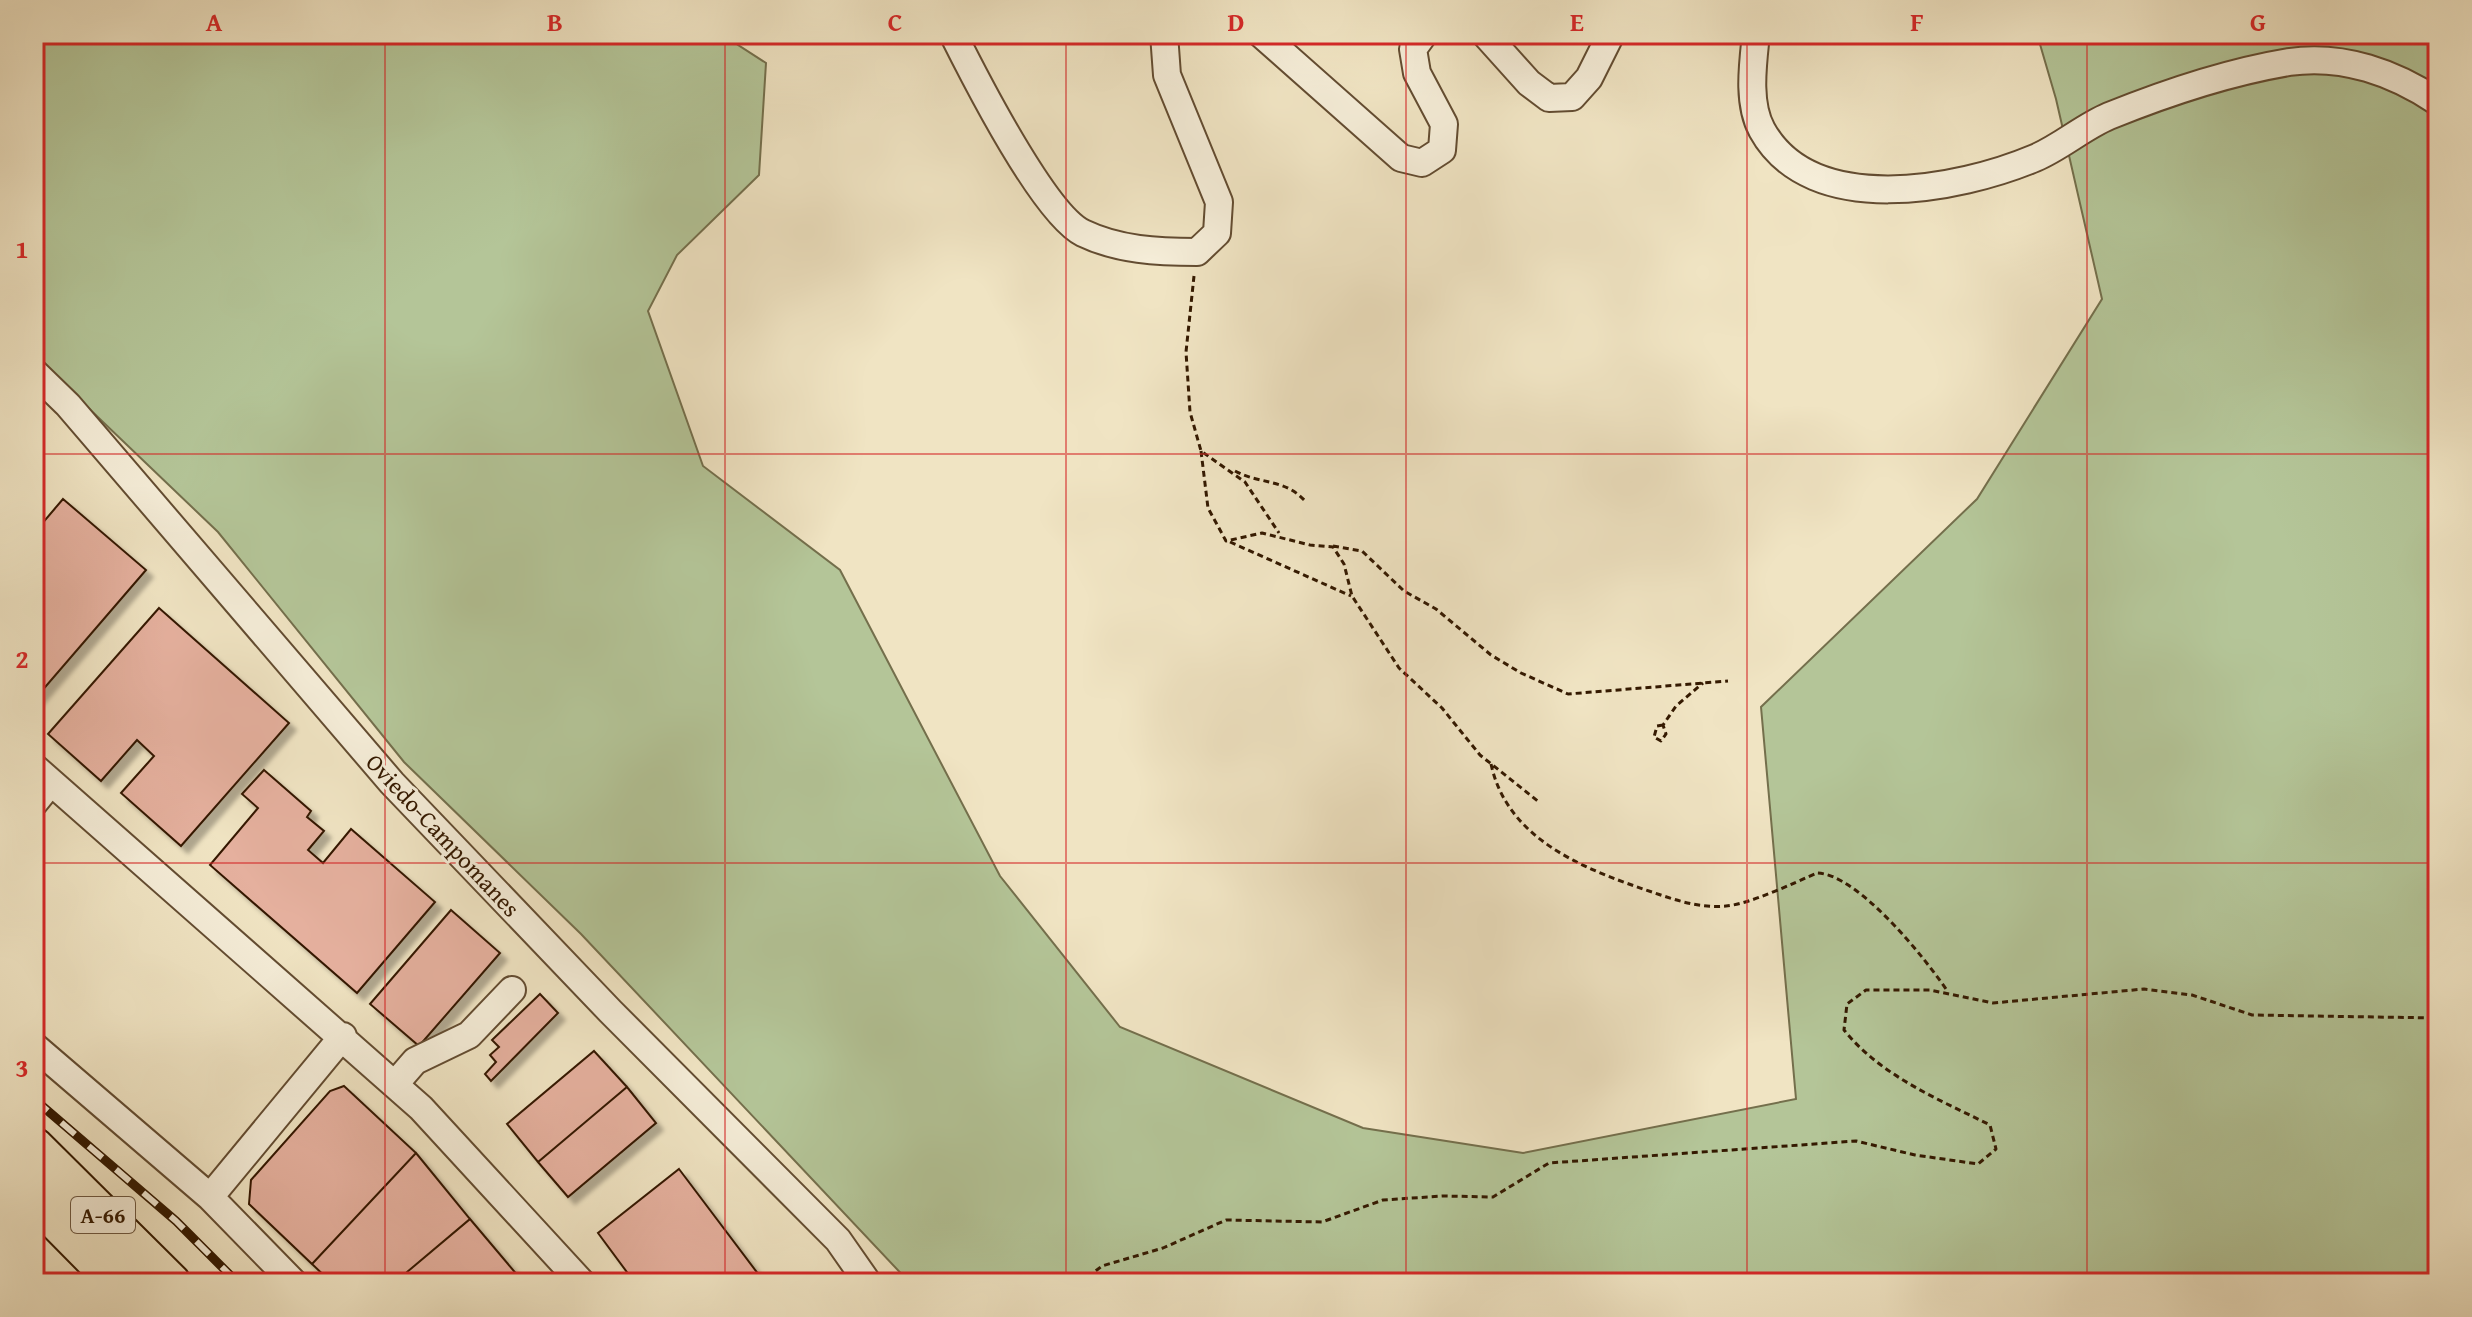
<svg xmlns="http://www.w3.org/2000/svg" width="2472" height="1317" font-family="'Gentium Book Plus',serif">
  <style>
    .green { fill: #b4c598; stroke: #746f4c; stroke-width: 2 }
    .building { fill: #e5b09e; stroke: #341900; stroke-width: 2; filter: url(#shadow) }
    .lines { fill: none; stroke-linecap: round; stroke-linejoin: round }
    .minor-casing { stroke: #634c31; stroke-width: 30 }
    .highway-casing { stroke: #341900; stroke-width: 42 }
    .path { stroke: #341900; stroke-width: 3; stroke-dasharray: 6 4; stroke-linecap: butt }
    .minor { stroke: #f5edd8; stroke-width: 26 }
    .highway { stroke: #f0e4c3; stroke-width: 38 }
    .rail-casing { stroke: #341900; stroke-width: 9 }
    .rail { stroke: #f5edd8; stroke-width: 6; stroke-dasharray: 18; stroke-linecap: butt }
    .grid { fill: none; stroke: #d62828; stroke-width: 2; stroke-opacity: 0.55 }
    .labels { text-anchor: middle; dominant-baseline: central; stroke-width: 6; stroke-linejoin: round; paint-order: stroke }
    .shield { fill: #f5edd8; stroke: #6e5941; stroke-width: 2 }
    .shield-label { font-size: 22px; font-weight: bold; fill: #341900 }
    .street-label { font-size: 24px; fill: #341900; stroke: #f5edd8 }
    .neatline { fill: none; stroke: #d62828; stroke-width: 3 }
    .grid-label { font-size: 26px; text-anchor: middle; font-weight: bold; fill: #d62828 }
  </style>
  <defs>
    <filter id="shadow"><feDropShadow dx="7" dy="7" stdDeviation="2" flood-color="#0004"/></filter>
  </defs>
  <rect width="100%" height="100%" fill="#f0e4c3"/>
  <filter id="stains"><feTurbulence type="fractalNoise" baseFrequency=".0025" numOctaves="4"/><feColorMatrix values="0 0 0 0 .2 0 0 0 0 .09 0 0 0 0 .02 0 0 0 .5 -.17"/></filter>
  <radialGradient id="worn" r=".72"><stop offset=".6" stop-color="#630" stop-opacity="0"/><stop offset="1" stop-color="#630" stop-opacity=".3"/></radialGradient>
  <!-- green -->
  <path class="green" d="M34 34H721L766 63 759 175 677 255 648 311 703 466 840 570 1000 876 1120 1027 1363 1128 1523 1153 1796 1099 1761 707 1977 499 2102 299 2056 99 2037 34H2438V1283H910L581 934 404 762 218 532 34 356Z"/>
  <!-- building -->
  <path class="building" d="M63 499 146 570 34 700V533Z
    M159 608 289 723 181 846 121 793 154 756 137 740 101 781 48 734Z
    M264 770 311 811 307 817 324 831 308 850 323 863 351 829 435 902 357 993 210 865 258 808 242 794Z
    M451 910 500 953 419 1046 370 1004Z
    M540 994 558 1013 491 1081 485 1074 496 1062 490 1055 499 1047 492 1040Z
    M594 1051 627 1087 538 1162 507 1124Z
    M344 1086 416 1153 312 1264 249 1204 251 1180 330 1091Z
    M627 1087 656 1123 568 1197 538 1162Z
    M416 1153 470 1219 394 1283H332L312 1264Z
    M679 1169 765 1283H635L598 1233Z
    M470 1219 524 1283H394Z"/>
  <g class="lines">
    <!-- minor casing -->
    <g class="minor-casing">
      <path id="minor" d="M953 34C974 76 1044 214 1083 233 1118 250 1158 252 1197 252L1217 233 1219 202 1167 75 1164 34
        M1261 34 1401 158 1422 163 1442 150 1444 124 1417 73 1413 49 1424 34
        M1485 34 1529 83 1549 98 1572 97 1589 78 1611 34
        M1756 34C1753 63 1747 103 1762 130 1811 219 1959 190 2035 158 2061 147 2083 127 2109 116 2166 93 2229 72 2289 62 2343 54 2395 73 2438 102
        M34 372 68 405 392 783 611 1012 838 1240 868 1283
        M34 767 421 1108 582 1283
        M34 803 51 782
        M34 1046 210 1197 294 1283
        M395 1084 415 1061 469 1035 512 990
        M210 1197 343 1036"/>
    </g>
    <!-- highway casing -->
    <g class="highway-casing">
      <path id="highway" d="M34 1147 171 1283
        M34 1198 118 1283"/>
    </g>
    <!-- path -->
    <path class="path" d="M1194 276 1186 352 1190 412 1201 451 1245 482 1279 533
      M1201 451 1208 508 1226 541 1262 533 1310 545 1333 547 1344 564 1352 596 1399 668 1442 708 1480 755 1539 802
      M1235 471C1261 485 1285 478 1306 502
      M1230 542 1351 596
      M1333 546 1362 551 1404 591 1436 609 1491 655 1521 673 1568 694 1728 681
      M1663 725 1657 726 1654 737 1661 741 1666 734 1663 725 1676 706 1703 683
      M1491 764C1507 838 1580 867 1643 889 1670 898 1697 909 1726 906 1750 904 1794 883 1817 873 1858 874 1926 959 1948 992
      M1080 1283 1102 1266 1163 1248 1226 1220 1322 1222 1383 1200 1443 1196 1493 1197 1549 1163 1856 1141 1915 1155 1978 1164 1996 1149 1990 1125C1938 1099 1881 1076 1844 1030L1847 1004 1866 990H1930L1993 1003 2144 989 2192 995 2252 1015 2438 1018"/>
    <!-- minor -->
    <use href="#minor" class="minor"/>
    <!-- highway -->
    <use href="#highway" class="highway"/>
    <!-- rail casing -->
    <g class="rail-casing">
      <path id="rail" d="M34 1099 176 1221 238 1283"/>
    </g>
    <!-- rail -->
    <use href="#rail" class="rail"/>
  </g>
  <!-- grid -->
  <path class="grid" d="M385 34V1283M725 34V1283M1066 34V1283M1406 34V1283M1747 34V1283M2087 34V1283M34 454H2438M34 863H2438"/>
  <g class="labels">
    <!-- shield labels -->
    <rect class="shield" x="71" y="1197" width="64" height="36" rx="6"/>
    <g class="shield-label">
      <text x="103" y="1215">A-66</text>
    </g>
    <!-- street labels -->
    <g class="street-label">
      <text transform="translate(443 835) rotate(47)">Oviedo-Campomanes</text>
    </g>
  </g>
  <!-- margin -->
  <rect width="2472" height="1317" fill="none" stroke="#f0e4c3" stroke-width="88"/>
  <rect x="44" y="44" width="2384" height="1229" class="neatline"/>
  <g class="grid-label">
    <text x="214" y="31">A</text>
    <text x="555" y="31">B</text>
    <text x="895" y="31">C</text>
    <text x="1236" y="31">D</text>
    <text x="1577" y="31">E</text>
    <text x="1917" y="31">F</text>
    <text x="2258" y="31">G</text>
    <text x="22" y="258">1</text>
    <text x="22" y="668">2</text>
    <text x="22" y="1077">3</text>
  </g>
  <rect width="100%" height="100%" filter="url(#stains)"/>
  <rect width="100%" height="100%" fill="url(#worn)"/>
</svg>
